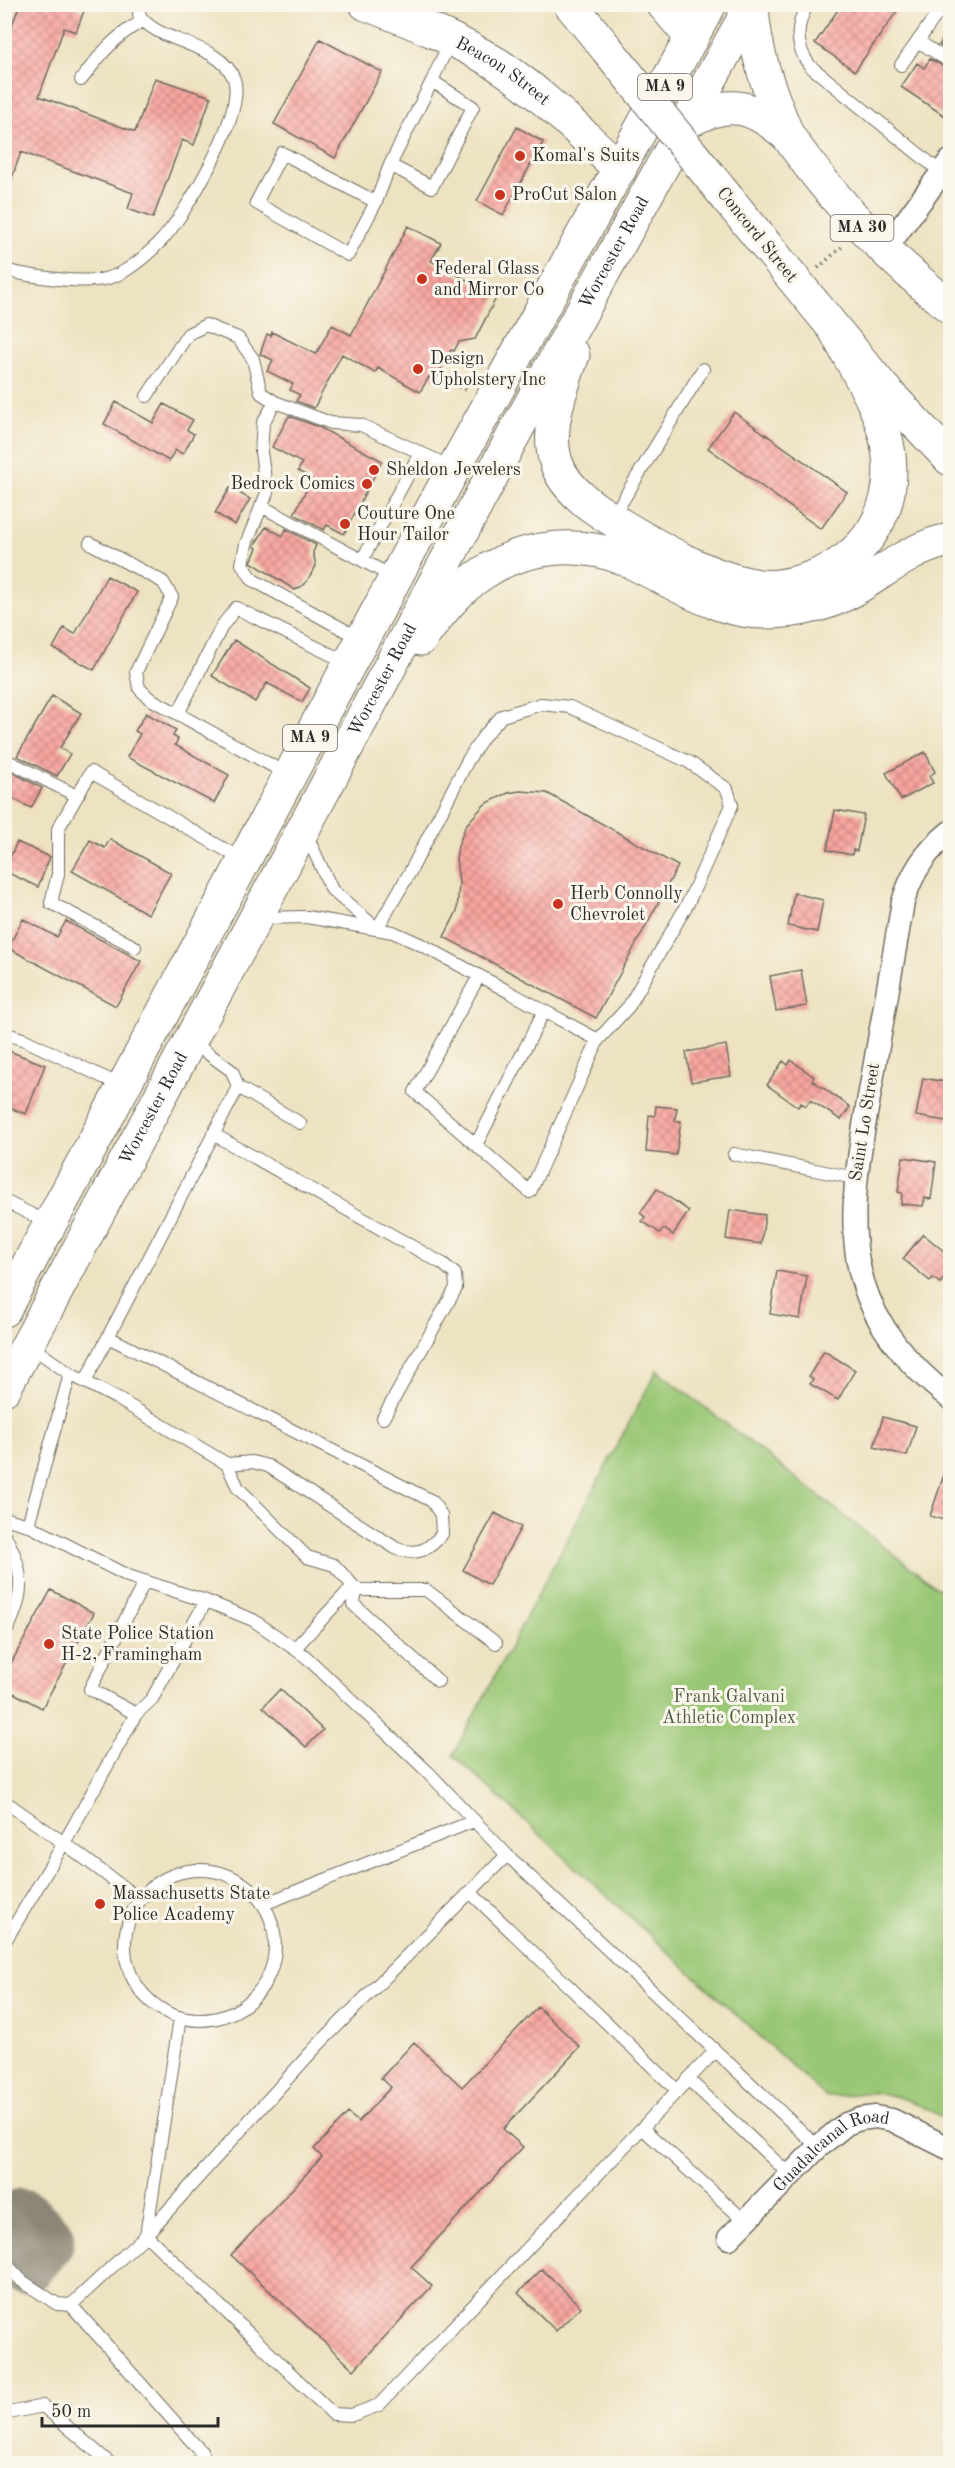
<svg xmlns="http://www.w3.org/2000/svg" width="955" height="2468" font-family="'Old Standard TT',serif">
  <style>
    .green { fill: #9ac774; stroke: #627950; stroke-width: 1.5 }
    .lines { fill: none; stroke-linecap: round; stroke-linejoin: round }
    .taxiway { stroke: #8c8676; stroke-width: 63 }
    .building { fill: url(#building-cross-hatch) }
    .lane-casing { stroke: #6f6b60; stroke-width: 14 }
    .street-casing { stroke: #6f6b60; stroke-width: 25 }
    .secondary-casing { stroke: #6f6b60; stroke-width: 35 }
    .primary-casing { stroke: #6f6b60; stroke-width: 35 }
    .highway-casing { stroke: #6f6b60; stroke-width: 35 }
    .path { stroke: #6f6b60; stroke-width: 4; stroke-dasharray: 1.5 4.5; stroke-linecap: butt }
    .lane { stroke: #fff; stroke-width: 12 }
    .street { stroke: #fff; stroke-width: 22 }
    .secondary { stroke: #fff; stroke-width: 33 }
    .primary { stroke: #fff; stroke-width: 33 }
    .highway { stroke: #fff; stroke-width: 33 }
    .primary-bridge-casing { stroke: #6f6b60; stroke-width: 35; stroke-linecap: butt }
    .primary-bridge { stroke: #fff; stroke-width: 33 }
    .poi-dot { fill: #c8321e; stroke: #fbf7ec; stroke-width: 2 }
    .labels { text-anchor: middle; dominant-baseline: central; stroke-width: 6; stroke-linejoin: round; paint-order: stroke }
    .shield { fill: #fbf7ec; stroke: #696865; stroke-width: 1.5 }
    .shield-label { font-size: 16px; font-weight: bold; fill: #2b2b2b }
    .street-label { font-size: 18px; fill: #2b2b2b; stroke: #fbf7ec }
    .poi-label { font-size: 18px; fill: #2b2b2b; stroke: #fbf7ec; text-anchor: start }
    .park-label { font-size: 18px; fill: #4c5a41; stroke: #fbf7ec }
  </style>
  <defs>
    <pattern id="building-cross-hatch" width="8" height="8" patternUnits="userSpaceOnUse" patternTransform="scale(1.5)"><rect width="8" height="8" fill="#f9a6a1"/><path d="M0 0l8 8M0 8l8-8" fill="none" stroke="#ca8783"/></pattern>
  </defs>
  <rect width="100%" height="100%" fill="#fbf7ec"/>
  <filter id="ink" filterUnits="userSpaceOnUse"><feTurbulence type="fractalNoise" baseFrequency=".0167" numOctaves="2"/><feDisplacementMap in="SourceGraphic" scale="12" xChannelSelector="R" yChannelSelector="G"/><feConvolveMatrix kernelMatrix="1 2 1 2 8 2 1 2 1" color-interpolation-filters="sRGB"/></filter>
  <filter id="wash" filterUnits="userSpaceOnUse"><feTurbulence type="fractalNoise" baseFrequency=".008" numOctaves="4" result="noise"/><feDisplacementMap in="SourceGraphic" scale="24" xChannelSelector="R" yChannelSelector="G"/><feGaussianBlur stdDeviation="1.35" result="paint"/><feColorMatrix in="noise" values="0 0 0 0 0 0 0 0 0 0 0 0 0 0 0 0 0 1.4 0 .05"/><feComposite in="paint" operator="in"/></filter>
  <g filter="url(#wash)">
    <rect width="100%" height="100%" fill="#ede2c1"/>
    <!-- green -->
    <path class="green" d="M657 1370 950 1598V2122C928 2109 903 2095 876 2093 857 2091 845 2098 825 2096L453 1755Z"/>
    <g class="lines">
      <!-- taxiway -->
      <path class="taxiway" d="M4 2239 21 2220 43 2240 24 2262 4 2245"/>
    </g>
    <g id="blocks">
      <!-- building -->
      <path class="building" d="M20 4H68L84 11 76 32 64 28 39 96 135 132 155 78 211 97 194 145 182 140 153 218 128 209 133 193 21 152 7 192H4V46Z
        M842 4H902L855 71 815 43Z
        M951 27V52L939 45Z
        M320 39 382 72 335 158 274 124Z
        M930 59 951 70V120L901 87 917 63 924 68Z
        M517 127 543 142 503 215 477 201Z
        M408 226 441 243 431 261 497 296 475 339 459 342 454 351 451 350 435 380 429 377 420 392 378 368 375 373 342 354 314 408 296 401 300 395 290 390 293 384 267 371 273 360 260 354 267 334 271 336 272 332 316 354 332 325 351 335Z
        M116 402 153 423 164 404 193 420 187 430 194 434 183 454 175 450 169 461 104 424Z
        M734 412 847 492 821 529 708 448Z
        M289 416 319 427 382 461 344 534 327 525 324 530 294 514 312 479 298 471 302 463 272 447Z
        M230 488 250 499 235 525 215 513Z
        M266 527 283 536 286 529 316 545 313 552 316 566 305 584 295 590 251 562 257 548 254 546Z
        M107 576 137 592 94 670 53 648 64 628 75 634Z
        M234 640 310 688 302 702 267 683 255 702 212 676Z
        M52 696 81 713 60 748 70 754 57 776 17 756Z
        M146 713 176 730 173 736 178 739 175 745 229 775 214 803 127 757 140 734 135 731Z
        M925 752 935 772 929 776 933 783 901 800 886 773Z
        M8 770 42 788 31 808 4 794V777Z
        M520 791 547 793 678 866 596 1018 444 937 457 911 459 883 456 858 458 846 466 825 485 804 508 793Z
        M835 810 864 815 857 851 853 850 852 855 827 850Z
        M110 839 171 873 148 914 72 871 90 840 105 848Z
        M17 842 50 857 38 887 4 871Z
        M794 893 823 900 817 932 788 926Z
        M23 919 57 937 66 921 141 961 116 1006 8 948Z
        M801 970 807 1006 776 1011 770 976Z
        M726 1045 731 1076 691 1082 686 1052Z
        M4 1049 45 1065 26 1114 4 1106Z
        M791 1060 814 1077 812 1080 850 1107 841 1120 810 1100 806 1106 801 1103 798 1107 767 1085 783 1061 788 1065Z
        M923 1078 951 1083V1122L916 1116Z
        M656 1106 677 1108 675 1121H681L676 1155 646 1152 649 1115 655 1116Z
        M903 1157 936 1162 931 1199 925 1198 923 1206 901 1204 902 1193 898 1192Z
        M657 1189 689 1211 673 1235 664 1229 660 1233 642 1221 645 1217 640 1213Z
        M730 1210 765 1215 761 1244 726 1239Z
        M923 1234 951 1257V1270L940 1283 933 1278 930 1281 903 1259Z
        M777 1271 807 1276 800 1319 770 1314Z
        M824 1351 855 1370 838 1400 810 1384 813 1379 809 1376Z
        M883 1417 916 1426 907 1456 874 1447Z
        M947 1466 951 1467V1522L930 1516Z
        M495 1513 521 1527 489 1585 463 1570Z
        M51 1590 94 1613 42 1708 4 1688V1676Z
        M280 1689 323 1730 306 1747 263 1707Z
        M538 2007 580 2047 503 2129 523 2147 411 2267 432 2286 354 2370 231 2255 322 2157 314 2149 348 2113 358 2122 391 2087 381 2078 414 2042 462 2087Z
        M542 2269 581 2307 556 2331 518 2293Z"/>
    </g>
  </g>
  <g filter="url(#ink)">
    <use href="#blocks" fill-opacity="0" stroke="#6f6b60" stroke-width="1.5"/>
    <g class="lines">
      <!-- lane casing -->
      <g class="lane-casing">
        <path id="lane" d="M808 4C795 26 795 46 810 66L942 173
          M918 41 950 62
          M901 65 944 4
          M81 80C99 56 115 35 143 21
          M390 165 432 187 473 107 432 81 450 41
          M376 202 348 255 256 203 282 153 376 202 390 165 432 81
          M4 270C28 276 80 284 104 279 124 276 146 256 160 242 185 216 246 114 234 79 220 41 155 44 139 14L140 4
          M147 396 188 334 206 325 238 338 253 359 261 393 275 402 331 423 361 425 453 468
          M275 402 263 423 261 452 267 493 246 544 242 564 253 580 361 639
          M261 506 395 578
          M612 518 703 369
          M90 543 163 582 172 597 136 672 139 688 149 698 289 775
          M362 560 420 453
          M178 714 222 626 236 608 348 663
          M4 759 77 796
          M306 834 332 890 376 928
          M259 918 307 917 393 932 424 946 598 1040 530 1192 415 1092 479 976
          M377 929 410 872 468 760 483 737 502 716 541 704 570 707 689 762 727 789 732 805 688 903 629 1006 598 1040
          M135 947 51 903 58 874V829L91 772 243 860
          M4 1033 25 1040 122 1086
          M191 1041 232 1071 238 1087
          M213 1134 443 1264 455 1274 456 1288 383 1418
          M476 1145 544 1011
          M734 1154 855 1178
          M4 1201 49 1223
          M29 1345 70 1374 118 1399 227 1464 252 1462 268 1466 397 1549C417 1556 429 1550 442 1534L441 1515 432 1501 108 1337 238 1087 300 1123
          M85 1382 108 1337
          M227 1464 238 1488 307 1557 334 1565 357 1590 353 1604 438 1681
          M4 1518 28 1525 128 1576 206 1601 253 1620 305 1656 428 1772 507 1855 818 2147
          M28 1525 70 1374
          M4 1534C26 1571 25 1598 4 1635
          M357 1590H426L496 1643
          M295 1648 353 1586
          M136 1714 90 1689 145 1581
          M4 1801 64 1843 140 1900
          M125 1945a75 75 0 1 1 150 0a75 75 0 1 1-150 0Z
          M470 1892 677 2090
          M264 1904 474 1821
          M4 1943 64 1843 136 1714 152 1699 206 1601
          M180 2018 146 2235 333 2414 352 2415 379 2405 715 2051
          M688 2079 790 2175
          M642 2128 745 2221
          M4 2262 22 2281 57 2304 71 2305 146 2235 315 2048 507 1855
          M71 2305 203 2454 195 2464
          M4 2414 43 2406 111 2464"/>
      </g>
      <!-- street casing -->
      <g class="street-casing">
        <g id="street">
          <path d="M884 251 950 161"/>
          <path d="M950 832C926 851 912 872 903 902 892 963 882 1025 871 1086 847 1219 832 1305 950 1398"/>
          <path id="s1" d="M729 2238 818 2147 846 2124 860 2119 875 2117 892 2120 950 2149"/>
        </g>
      </g>
      <!-- secondary casing -->
      <g class="secondary-casing">
        <g id="secondary">
          <path id="s2" d="M366 4C411 21 456 39 497 64 542 93 580 133 620 169"/>
        </g>
      </g>
      <!-- primary casing -->
      <g class="primary-casing">
        <path id="primary" d="M570 4 607 49
          M788 136C834 202 887 257 950 307
          M728 199 883 388 950 459"/>
      </g>
      <!-- highway casing -->
      <g class="highway-casing">
        <g id="highway">
          <path d="M663 4 692 38"/>
          <path d="M752 5C754 52 770 93 788 136"/>
          <path d="M687 122C729 98 753 105 788 136"/>
          <path d="M573 355C562 387 545 428 556 462 566 494 604 515 631 531 670 554 715 580 760 586 774 588 792 584 805 580 867 560 900 508 887 443 879 403 854 367 836 332"/>
          <path d="M421 639C438 615 458 589 483 573 524 545 581 540 627 560 671 580 716 613 767 612 798 612 832 604 858 587 888 569 915 546 950 540"/>
          <path d="M4 1310 454 468 710 4"/>
          <path id="s3" d="M4 1389 519 425 752 4"/>
        </g>
      </g>
      <!-- path -->
      <path class="path" d="M818 268 844 245
        M438 375 466 390"/>
      <!-- lane -->
      <use href="#lane" class="lane"/>
      <!-- street -->
      <use href="#street" class="street"/>
      <!-- secondary -->
      <use href="#secondary" class="secondary"/>
      <!-- primary -->
      <use href="#primary" class="primary"/>
      <!-- highway -->
      <use href="#highway" class="highway"/>
      <!-- primary-bridge casing -->
      <g class="primary-bridge-casing">
        <path id="primary-bridge" d="M607 49 728 199"/>
      </g>
      <!-- primary-bridge -->
      <use href="#primary-bridge" class="primary-bridge"/>
    </g>
  </g>
  <!-- markers -->
  <g class="poi-dot">
    <circle cx="520" cy="156" r="6"/>
    <circle cx="500" cy="195" r="6"/>
    <circle cx="422" cy="279" r="6"/>
    <circle cx="418" cy="369" r="6"/>
    <circle cx="374" cy="470" r="6"/>
    <circle cx="367" cy="484" r="6"/>
    <circle cx="345" cy="524" r="6"/>
    <circle cx="558" cy="904" r="6"/>
    <circle cx="49" cy="1644" r="6"/>
    <circle cx="100" cy="1904" r="6"/>
  </g>
  <g class="labels">
    <!-- shield labels -->
    <g class="shield">
      <rect x="638" y="74" width="54" height="26" rx="4.5"/>
      <rect x="830.5" y="215" width="63" height="26" rx="4.5"/>
      <rect x="283" y="725" width="54" height="26" rx="4.5"/>
    </g>
    <g class="shield-label">
      <text x="665" y="87">MA 9</text>
      <text x="862" y="228">MA 30</text>
      <text x="310" y="738">MA 9</text>
    </g>
    <!-- street labels -->
    <g class="street-label">
      <text stroke="none"><textPath href="#s2" startOffset="153">Beacon Street</textPath></text>
      <text transform="translate(757 235) rotate(51)">Concord Street</text>
      <text stroke="none"><textPath href="#s3" startOffset="1290">Worcester Road</textPath></text>
      <text stroke="none"><textPath href="#s3" startOffset="804">Worcester Road</textPath></text>
      <text stroke="none"><textPath href="#s3" startOffset="318">Worcester Road</textPath></text>
      <text transform="translate(865 1122) rotate(-81)">Saint Lo Street</text>
      <text stroke="none"><textPath href="#s1" startOffset="138">Guadalcanal Road</textPath></text>
    </g>
    <!-- poi labels -->
    <g class="poi-label">
      <text x="532" y="156">Komal's Suits</text>
      <text x="512" y="195">ProCut Salon</text>
      <text x="434" y="269">Federal Glass<tspan x="434" dy="21">and Mirror Co</tspan></text>
      <text x="430" y="359">Design<tspan x="430" dy="21">Upholstery Inc</tspan></text>
      <text x="386" y="470">Sheldon Jewelers</text>
      <text x="355" y="484" text-anchor="end">Bedrock Comics</text>
      <text x="357" y="514">Couture One<tspan x="357" dy="21">Hour Tailor</tspan></text>
      <text x="570" y="894">Herb Connolly<tspan x="570" dy="21">Chevrolet</tspan></text>
      <text x="61" y="1634">State Police Station<tspan x="61" dy="21">H-2, Framingham</tspan></text>
      <text x="112" y="1894">Massachusetts State<tspan x="112" dy="21">Police Academy</tspan></text>
    </g>
    <!-- park labels -->
    <g class="park-label">
      <text x="729" y="1697">Frank Galvani<tspan x="729" dy="21">Athletic Complex</tspan></text>
    </g>
  </g>
  <!-- margin -->
  <rect width="955" height="2468" fill="none" stroke="#fbf7ec" stroke-width="24"/>
  <!-- scale -->
  <path d="M42 2417v9h176v-9" fill="none" stroke="#2b2b2b" stroke-width="3"/>
  <text x="51" y="2417" font-size="18" fill="#2b2b2b" stroke="#fbf7ec" stroke-width="4.5" paint-order="stroke">50 m</text>
</svg>
